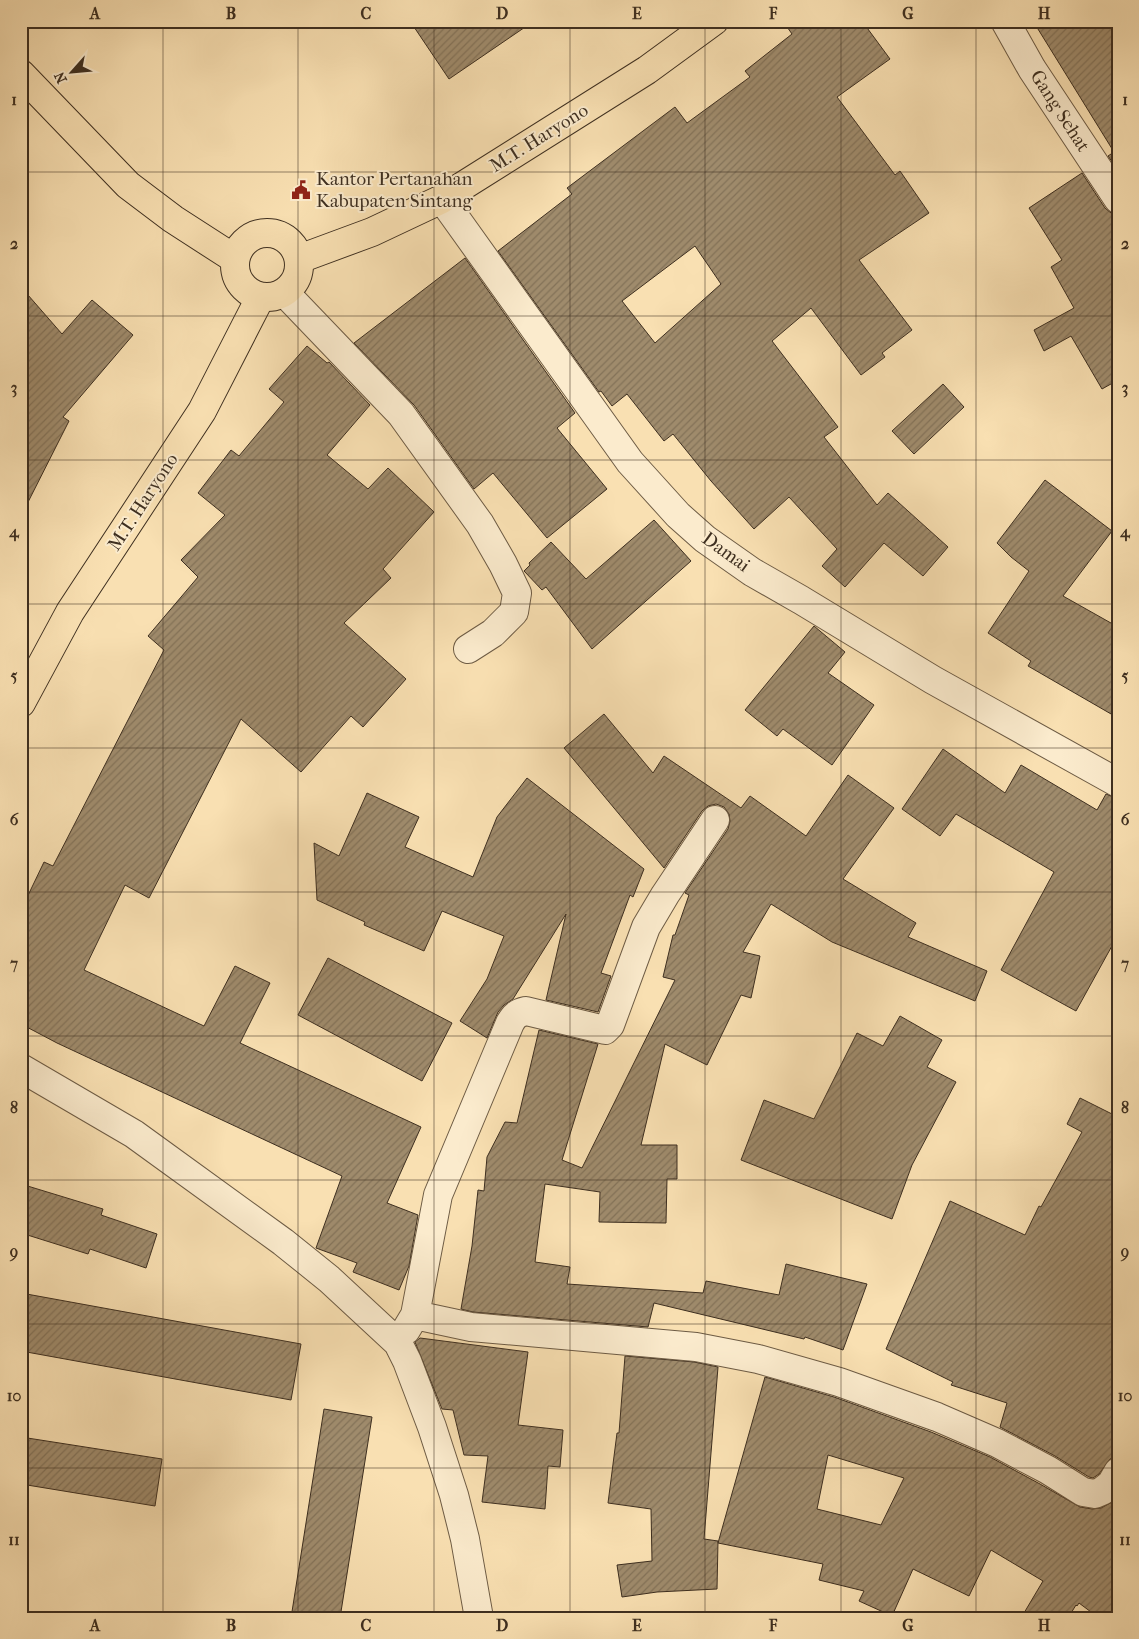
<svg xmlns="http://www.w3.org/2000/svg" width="1139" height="1639" font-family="'IM FELL French Canon',serif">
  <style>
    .building { fill: url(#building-hatch); stroke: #3e2f20; fill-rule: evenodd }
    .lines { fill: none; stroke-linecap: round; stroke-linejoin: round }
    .minor-casing { stroke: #6d5b44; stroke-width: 30 }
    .primary-casing { stroke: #3e2f20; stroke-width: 30 }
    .trunk-casing { stroke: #3e2f20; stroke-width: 30 }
    .minor { stroke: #fbebcd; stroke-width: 28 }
    .primary { stroke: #f9e0b2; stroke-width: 28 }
    .trunk { stroke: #f9e0b2; stroke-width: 28 }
    .grid { fill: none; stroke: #3e2f20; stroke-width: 1; stroke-opacity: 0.55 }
    .labels { text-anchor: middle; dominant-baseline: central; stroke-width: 4; stroke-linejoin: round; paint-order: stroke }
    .street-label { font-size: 19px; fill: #3e2f20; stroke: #fbebcd }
    .poi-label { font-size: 19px; fill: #3e2f20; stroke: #fbebcd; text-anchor: start }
    .neatline { fill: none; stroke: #3e2f20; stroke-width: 2 }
    .grid-label { font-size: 16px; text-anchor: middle; font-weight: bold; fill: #3e2f20 }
  </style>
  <defs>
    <pattern id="building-hatch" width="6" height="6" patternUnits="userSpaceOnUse" patternTransform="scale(1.25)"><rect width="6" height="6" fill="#9f8b6c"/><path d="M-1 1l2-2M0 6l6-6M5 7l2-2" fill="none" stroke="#837258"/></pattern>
  </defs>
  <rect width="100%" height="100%" fill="#f9e0b2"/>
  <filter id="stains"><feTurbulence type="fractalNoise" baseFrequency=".004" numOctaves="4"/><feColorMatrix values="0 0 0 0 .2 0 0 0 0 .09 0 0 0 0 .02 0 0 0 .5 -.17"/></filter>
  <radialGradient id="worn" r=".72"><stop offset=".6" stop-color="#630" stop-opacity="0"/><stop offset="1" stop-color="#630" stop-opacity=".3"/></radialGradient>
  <!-- building -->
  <path class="building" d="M410 21H534L449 79Z
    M783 21H862L890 59 837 97 895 175 900 171 929 213 859 260 912 330 882 353 885 357 861 375 811 308 772 341 838 427 824 437 877 505 888 493 948 547 923 576 884 543 845 587 822 566 837 549 789 497 754 529 711 481 673 434 664 441 627 394 612 406 601 391 599 392 498 251 572 194 567 188 675 107 687 123 750 77 745 71 792 34ZM695 246 721 284 655 343 622 301Z
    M1033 21H1118V170L1108 156 1114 152Z
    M1082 173 1105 208 1111 213 1118 214V380L1102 389 1071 336 1044 351 1034 330 1074 308 1051 267 1062 260 1029 208Z
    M465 258 575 413 557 428 607 489 547 538 493 473 474 489 414 405 354 343Z
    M21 287 62 334 92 300 133 335 63 417 69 421 21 516Z
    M307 346 327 363 329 362 370 405 327 455 368 489 388 468 434 512 383 569 391 578 344 623 406 679 363 727 351 716 301 772 241 719 149 898 125 885 84 970 204 1026 235 966 270 983 240 1043 421 1127 387 1203 418 1215 409 1266 399 1290 353 1272 357 1263 316 1248 342 1176 57 1043 21 1024V910L44 862 53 866 164 650 148 636 198 577 181 560 225 515 198 493 231 450 239 456 284 402 269 389Z
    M943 384 964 407 914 454 892 431Z
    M1045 480 1112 531 1063 596 1118 627V718L1028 666 1031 661 988 633 1029 571 1011 557 997 543Z
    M654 520 691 561 592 649 546 587 542 590 524 571 530 565 529 563 551 542 586 579Z
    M814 626 845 652 828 673 874 705 832 765 783 729 777 736 745 710Z
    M604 714 653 773 664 756 741 808 750 796 806 836 848 775 894 808 843 879 916 923 908 937 987 971 975 1001 832 942 771 904 743 952 760 956 751 998 741 995 707 1065 665 1044 641 1145H677V1179H667L666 1223 599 1222 600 1192 545 1184 535 1262 570 1267 567 1284 703 1293 706 1281 779 1295 786 1264 867 1284 843 1350 805 1337 804 1339 654 1303 648 1327 473 1312 461 1309 472 1246 478 1190 484 1191 487 1157 505 1122 517 1123 539 1030 598 1044 562 1160 582 1168 675 980 663 977 673 935H675L689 895 685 893 728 829 730 821 729 814 724 807 716 804 708 806 702 811 664 868 564 748Z
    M943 749 1005 793 1021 765 1097 810 1106 794 1118 799V935L1076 1011 1001 970 1054 872 956 814 940 836 902 809Z
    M527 778 644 869 633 897 630 895 601 973 611 976 598 1012 546 1000 566 914 513 999 504 1005 498 1012 487 1038 460 1021 487 979 504 936 442 911 424 951 364 925 365 922 317 900 314 843 339 856 367 793 419 817 405 847 473 877 497 817Z
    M328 958 452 1023 422 1081 298 1015Z
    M900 1016 942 1040 927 1067 956 1082 912 1165 892 1219 741 1160 764 1100 814 1119 857 1033 883 1046Z
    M1080 1098 1118 1117V1456L1110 1459 1099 1474 1093 1478 1089 1477 1055 1456 1000 1427 1007 1403 951 1385 953 1382 886 1349 950 1201 1025 1235 1039 1206 1041 1207 1082 1132 1067 1124Z
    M21 1184 103 1209 101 1215 157 1234 146 1268 90 1249 88 1254 21 1233Z
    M21 1293 301 1344 291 1400 21 1351Z
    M420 1338 528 1352 518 1425 563 1430 560 1467 548 1466 545 1509 482 1502 488 1456 464 1455 453 1410 442 1409 415 1342Z
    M625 1356 694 1362 718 1367 704 1539 718 1541 717 1589 657 1592 622 1597 617 1565 652 1561 651 1509 608 1503 617 1433H619Z
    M765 1377 834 1397 931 1432 990 1457 1040 1484 1080 1507 1092 1509 1101 1508 1118 1499V1618H1099L1079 1603 1077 1606 1076 1605 1068 1618H1021L1043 1581 991 1550 969 1596 913 1569 892 1616 859 1601 864 1591 819 1580 823 1564 718 1543ZM828 1455 904 1478 881 1525 817 1509Z
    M324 1409 372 1417 340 1618H291Z
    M21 1437 162 1459 155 1506 21 1484Z"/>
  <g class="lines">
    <!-- minor casing -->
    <g class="minor-casing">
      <path id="minor" d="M1005 21 1032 69 1118 199
        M442 199 630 462 678 515 705 539 752 572 801 600 933 680 1118 783
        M285 293 401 414 480 524 503 564 517 593 514 612 493 633 468 649
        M21 1068 134 1134 283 1242 329 1279 398 1343 407 1361 432 1427 454 1495 465 1539 479 1618
        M415 1315 471 1327 696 1347 758 1359 839 1382 937 1417 997 1443 1048 1470 1083 1492 1095 1494 1102 1491 1111 1484 1118 1472
        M406 1330 415 1315 438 1195 510 1023C514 1016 517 1013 526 1011L605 1030 610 1025 646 927 665 895 715 820"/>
    </g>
    <!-- primary casing -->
    <g class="primary-casing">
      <path id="primary" d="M21 703 70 612 202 411 260 298"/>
    </g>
    <!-- trunk casing -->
    <g class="trunk-casing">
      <path id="trunk" d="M21 74 128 185 173 219 235 259
        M235 265a32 32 0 1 1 64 0a32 32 0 1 1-64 0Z
        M299 259 372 232 442 199 647 70 714 21"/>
    </g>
    <!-- minor -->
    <use href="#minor" class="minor"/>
    <!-- primary -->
    <use href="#primary" class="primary"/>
    <!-- trunk -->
    <use href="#trunk" class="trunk"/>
  </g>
  <!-- grid -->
  <path class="grid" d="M163 21V1618M298 21V1618M434 21V1618M570 21V1618M705 21V1618M841 21V1618M976 21V1618M21 172H1118M21 316H1118M21 460H1118M21 604H1118M21 748H1118M21 892H1118M21 1036H1118M21 1180H1118M21 1324H1118M21 1468H1118"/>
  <!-- icons -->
  <defs>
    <g id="civic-bare" transform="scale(1.5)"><path d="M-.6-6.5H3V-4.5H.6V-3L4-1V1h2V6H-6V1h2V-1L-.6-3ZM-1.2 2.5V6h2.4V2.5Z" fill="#8f2418" stroke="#fbebcd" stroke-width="2.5" paint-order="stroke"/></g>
  </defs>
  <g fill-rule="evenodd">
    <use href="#civic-bare" x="301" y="190"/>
  </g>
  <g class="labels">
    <!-- street labels -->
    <g class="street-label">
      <text transform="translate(1060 111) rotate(57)">Gang Sehat</text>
      <text transform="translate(539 138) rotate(-32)">M.T. Haryono</text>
      <text transform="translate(143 502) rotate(-57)">M.T. Haryono</text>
      <text transform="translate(726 552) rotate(36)">Damai</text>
    </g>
    <!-- poi labels -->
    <g class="poi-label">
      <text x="316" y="179">Kantor Pertanahan<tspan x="316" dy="22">Kabupaten Sintang</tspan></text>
    </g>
  </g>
  <!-- margin -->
  <rect width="1139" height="1639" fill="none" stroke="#f9e0b2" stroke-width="55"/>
  <!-- north arrow -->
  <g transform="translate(72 72) rotate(243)" stroke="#fbebcd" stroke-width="4" paint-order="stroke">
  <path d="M0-4L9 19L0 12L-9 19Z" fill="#3e2f20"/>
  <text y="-8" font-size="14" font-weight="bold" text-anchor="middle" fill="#3e2f20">N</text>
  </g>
  <rect x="28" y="28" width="1084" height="1584" class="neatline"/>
  <g class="grid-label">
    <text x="95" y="19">A</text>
    <text x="231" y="19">B</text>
    <text x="366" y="19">C</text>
    <text x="502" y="19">D</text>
    <text x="637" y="19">E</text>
    <text x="773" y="19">F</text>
    <text x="908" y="19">G</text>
    <text x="1044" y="19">H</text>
    <text x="14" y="105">1</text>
    <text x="1125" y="105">1</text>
    <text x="14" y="249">2</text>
    <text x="1125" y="249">2</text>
    <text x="14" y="393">3</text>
    <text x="1125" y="393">3</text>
    <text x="14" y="537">4</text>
    <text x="1125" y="537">4</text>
    <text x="14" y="681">5</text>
    <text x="1125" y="681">5</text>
    <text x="14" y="825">6</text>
    <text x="1125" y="825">6</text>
    <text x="14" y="969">7</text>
    <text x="1125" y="969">7</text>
    <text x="14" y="1113">8</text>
    <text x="1125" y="1113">8</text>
    <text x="14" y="1257">9</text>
    <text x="1125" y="1257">9</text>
    <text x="14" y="1401">10</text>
    <text x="1125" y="1401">10</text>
    <text x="14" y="1545">11</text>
    <text x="1125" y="1545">11</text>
    <text x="95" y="1631">A</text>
    <text x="231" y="1631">B</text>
    <text x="366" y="1631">C</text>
    <text x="502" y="1631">D</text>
    <text x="637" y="1631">E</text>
    <text x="773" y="1631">F</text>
    <text x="908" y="1631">G</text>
    <text x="1044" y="1631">H</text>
  </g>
  <rect width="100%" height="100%" filter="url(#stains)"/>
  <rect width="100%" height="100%" fill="url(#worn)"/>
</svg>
